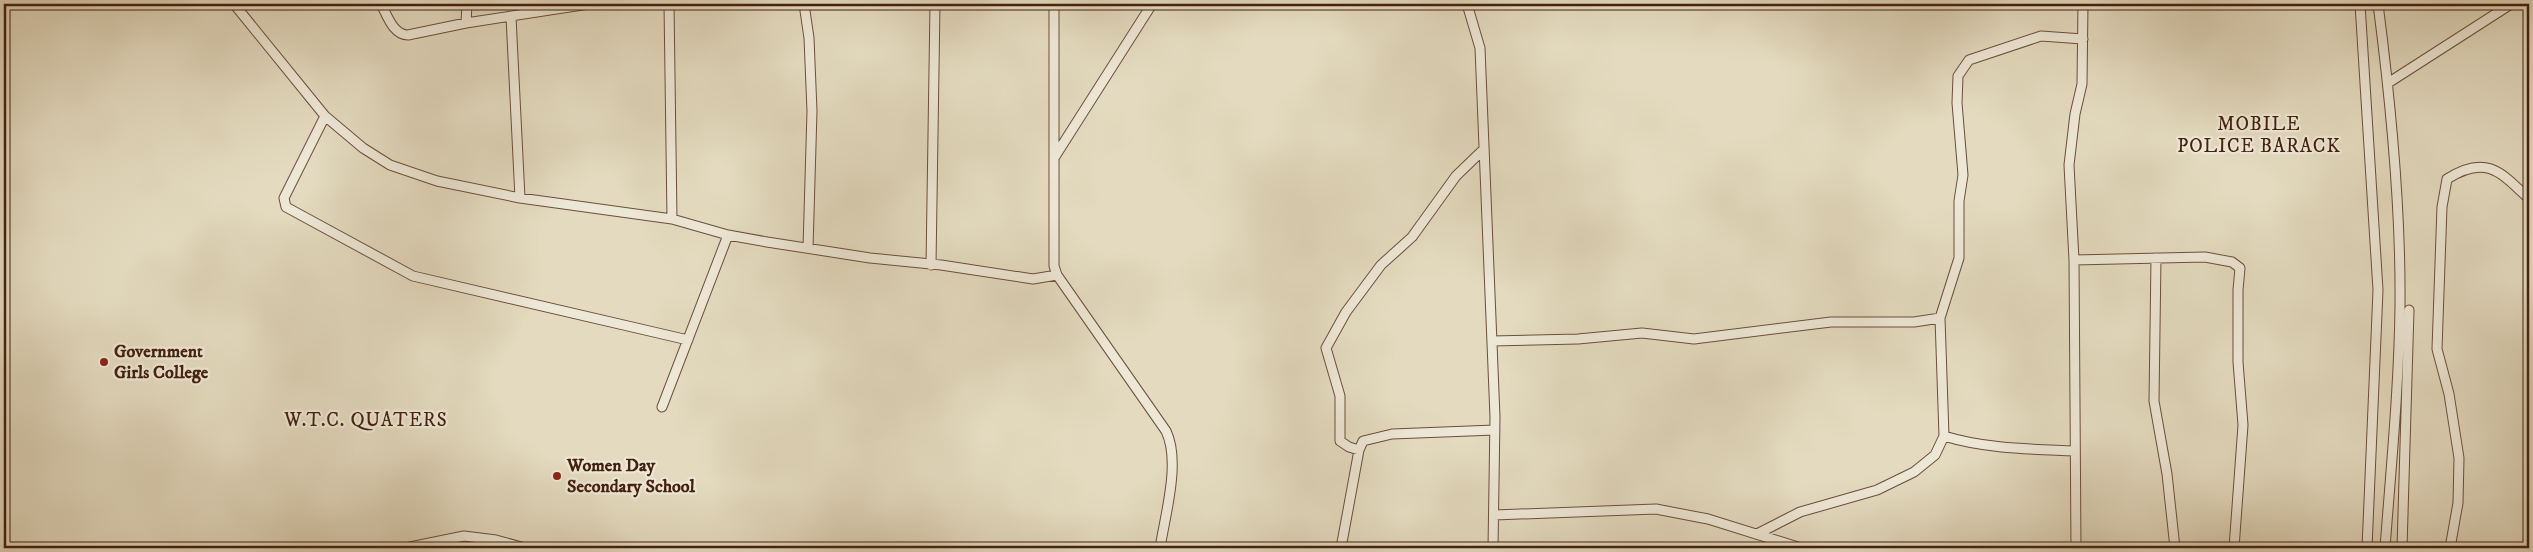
<svg xmlns="http://www.w3.org/2000/svg" width="2533" height="552" font-family="'IM FELL DW Pica',serif">
  <style>
    .lines { fill: none; stroke-linecap: round; stroke-linejoin: round }
    .minor-casing { stroke: #6b4f3b; stroke-width: 11 }
    .minor { stroke: #ede7d5; stroke-width: 9 }
    .poi-dot { fill: #8f2418; stroke: #ede7d5; stroke-width: 2 }
    .labels { text-anchor: middle; dominant-baseline: central; stroke-width: 4.5; stroke-linejoin: round; paint-order: stroke }
    .poi-label { font-size: 18px; font-weight: bold; fill: #43210f; stroke: #ede7d5; text-anchor: start }
    .neighbourhood-label { font-size: 19px; letter-spacing: 1px; fill: #43210f; stroke: #ede7d5 }
  </style>
  <rect width="100%" height="100%" fill="#e3dabf"/>
  <filter id="stains"><feTurbulence type="fractalNoise" baseFrequency=".004" numOctaves="4"/><feColorMatrix values="0 0 0 0 .2 0 0 0 0 .09 0 0 0 0 .02 0 0 0 .5 -.17"/></filter>
  <radialGradient id="worn" r=".72"><stop offset=".6" stop-color="#630" stop-opacity="0"/><stop offset="1" stop-color="#630" stop-opacity=".3"/></radialGradient>
  <g class="lines">
    <!-- minor casing -->
    <g class="minor-casing">
      <path id="minor" d="M234 4 325 116 363 148 390 165 437 181 520 198 672 219 728 235 767 242 870 258 941 265 1033 279 1057 275
        M381 4C387 15 393 35 408 35L466 23 589 4
        M669 4 672 219
        M804 4 809 38 812 111 808 248
        M1054 4V266L1057 275 1166 431C1181 462 1165 515 1160 548
        M1467 4 1480 48 1495 417 1493 548
        M2360 4 2378 290 2367 548
        M2378 4C2391 104 2401 205 2400 306 2399 387 2391 468 2385 548
        M511 17 520 198
        M466 23 467 4
        M2388 83 2511 4
        M325 116 284 198 286 207 413 276 688 340
        M1054 158 1152 4
        M2156 258 2154 401 2167 474 2175 548
        M2074 260 2205 257 2232 262 2240 268 2238 290V362L2243 425 2234 548
        M931 265 935 4
        M1940 318 1959 258V201L1963 175 1957 103 1958 76 1969 60 2041 36 2083 39
        M1492 341 1578 339 1642 333 1694 339 1831 322H1914L1940 318 1944 436 1935 455 1914 472 1877 490 1800 512 1757 534
        M662 407 728 235
        M1944 436C1986 449 2031 449 2074 451
        M1359 450 1349 447 1340 441V396L1326 348 1346 312 1381 265 1412 237 1456 176 1484 149
        M1494 515 1656 509 1708 519 1801 548
        M405 548 464 536 496 540 525 548
        M1341 548 1359 450 1363 441 1392 434 1495 430
        M2076 548 2074 260 2069 165 2075 114 2082 84 2083 4
        M2402 548 2409 310
        M2450 548 2458 503 2459 458 2449 394 2437 349 2442 207 2447 179C2486 154 2501 172 2529 199"/>
    </g>
    <!-- minor -->
    <use href="#minor" class="minor"/>
  </g>
  <!-- markers -->
  <g class="poi-dot">
    <circle cx="104" cy="362" r="5"/>
    <circle cx="557" cy="476" r="5"/>
  </g>
  <g class="labels">
    <!-- poi labels -->
    <g class="poi-label">
      <text x="114" y="352">Government<tspan x="114" dy="21">Girls College</tspan></text>
      <text x="567" y="466">Women Day<tspan x="567" dy="21">Secondary School</tspan></text>
    </g>
    <!-- neighbourhood labels -->
    <g class="neighbourhood-label">
      <text x="2259" y="124">MOBILE<tspan x="2259" dy="22">POLICE BARACK</tspan></text>
      <text x="366" y="420">W.T.C. QUATERS</text>
    </g>
  </g>
  <!-- margin -->
  <rect width="2533" height="552" fill="none" stroke="#e3dabf" stroke-width="20"/>
  <rect x="5" y="5" width="2523" height="542" fill="none" stroke="#43210f" stroke-width="2.5"/>
  <rect x="10" y="10" width="2513" height="532" fill="none" stroke="#43210f"/>
  <rect width="100%" height="100%" filter="url(#stains)"/>
  <rect width="100%" height="100%" fill="url(#worn)"/>
</svg>
